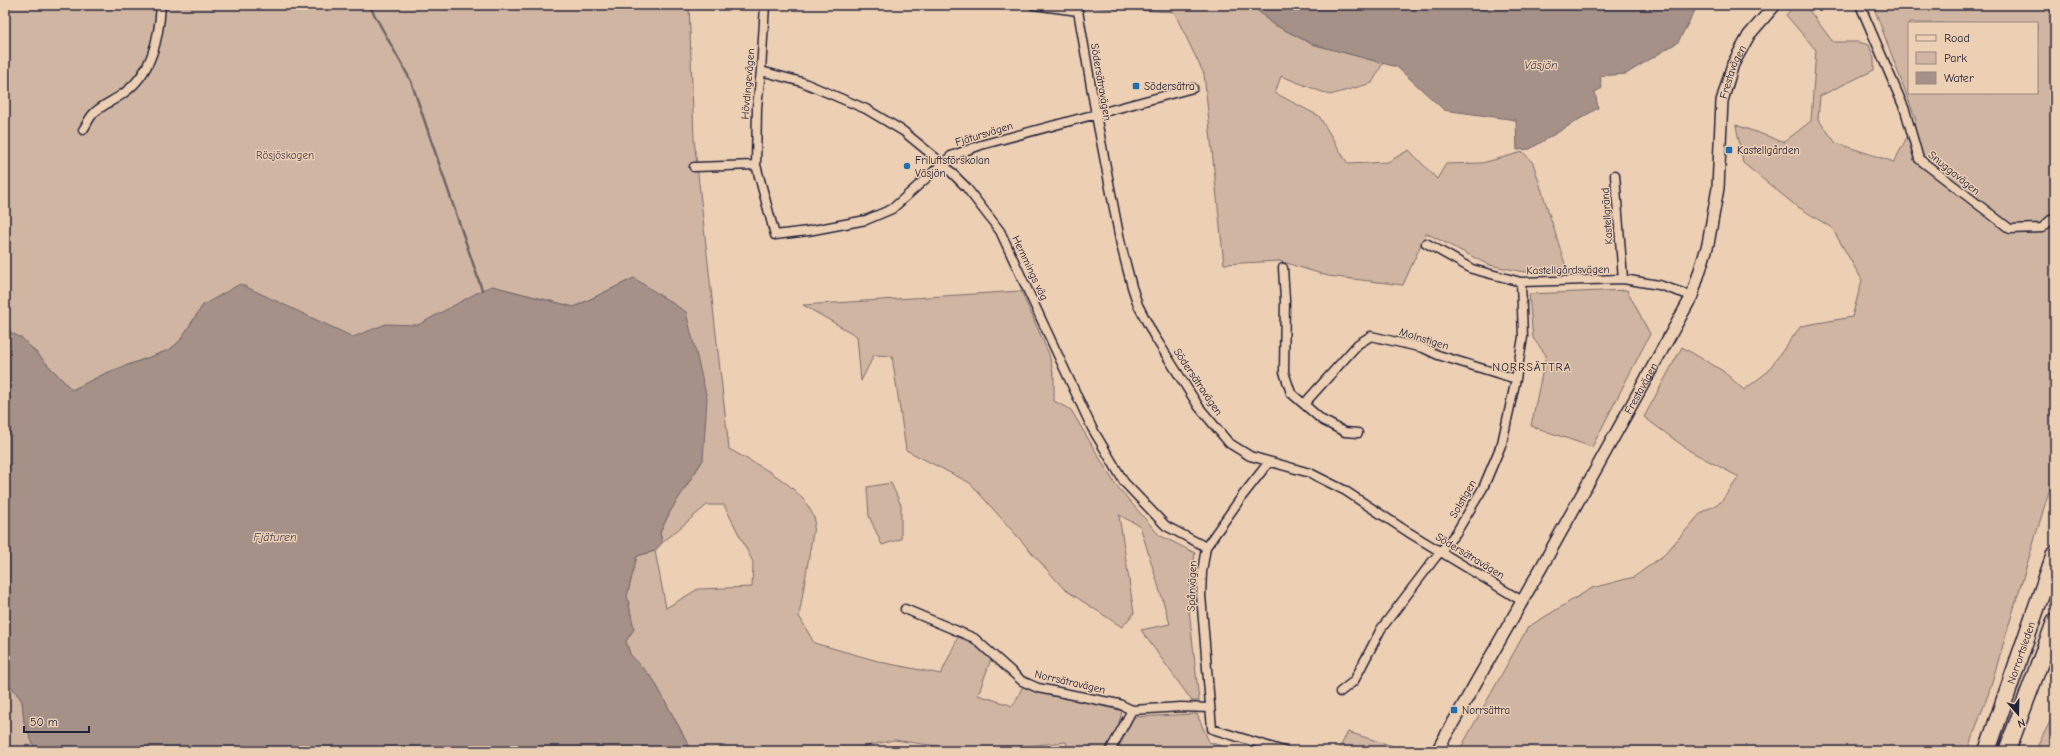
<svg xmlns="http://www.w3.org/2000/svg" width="2060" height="756" font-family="'Comic Neue',sans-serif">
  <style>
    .green { fill: #d0b6a2; stroke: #796c6e; fill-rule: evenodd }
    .water { fill: #a59188; stroke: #716569 }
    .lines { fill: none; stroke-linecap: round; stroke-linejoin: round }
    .stream { stroke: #716569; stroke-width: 2.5 }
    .minor-casing { stroke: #22223b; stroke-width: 11 }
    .tertiary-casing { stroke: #22223b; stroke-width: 14 }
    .motorway-casing { stroke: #22223b; stroke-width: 19 }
    .minor { stroke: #edcfb3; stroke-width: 8 }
    .tertiary { stroke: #edcfb3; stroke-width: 11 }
    .motorway { stroke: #edcfb3; stroke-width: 16 }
    .poi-dot { fill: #1f6fb2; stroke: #edcfb3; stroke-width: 1.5 }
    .labels { text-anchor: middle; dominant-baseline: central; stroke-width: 3; stroke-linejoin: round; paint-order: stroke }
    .street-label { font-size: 11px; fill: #22223b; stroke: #edcfb3 }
    .poi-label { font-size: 11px; fill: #22223b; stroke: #edcfb3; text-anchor: start }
    .park-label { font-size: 11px; fill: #454050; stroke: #edcfb3 }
    .water-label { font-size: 12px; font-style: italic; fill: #433e4e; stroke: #edcfb3 }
    .neighbourhood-label { font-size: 12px; letter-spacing: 1px; fill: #22223b; stroke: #edcfb3 }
  </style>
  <rect width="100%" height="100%" fill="#edcfb3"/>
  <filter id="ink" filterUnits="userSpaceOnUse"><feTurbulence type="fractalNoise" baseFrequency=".025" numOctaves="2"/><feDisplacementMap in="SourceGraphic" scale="8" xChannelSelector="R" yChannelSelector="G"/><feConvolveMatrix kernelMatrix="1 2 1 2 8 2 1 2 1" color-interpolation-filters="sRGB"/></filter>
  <g filter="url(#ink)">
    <!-- green -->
    <path class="green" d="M5 5H689L694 139 729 449C760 467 802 484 815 520L799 616 814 643 885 663 941 674 959 635 979 647 991 659 978 695 1013 706 1023 686 1122 711 1118 727 1105 751H1069L1066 742 973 751 894 740 857 748 855 751H692L653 679 630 654 626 641 634 629 627 596 637 556 655 551 666 608 698 589 752 587 753 562 724 505H707L662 543 660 532 671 510 703 460 634 278 574 307 492 286 388 351 203 305 179 342 169 350 106 373 72 390 24 340 5 348Z
      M1084 5H1252L1271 23 1312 44 1383 63 1372 83 1330 95 1281 76 1275 93 1319 116 1348 164 1388 162 1409 150 1437 179 1446 164 1482 163 1523 152 1533 163 1566 267 1524 272 1489 265 1426 233 1403 285 1328 276 1280 261 1224 264 1204 74 1174 12 1084 7Z
      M1795 5H1805L1833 42H1858L1869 45 1874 58V70L1820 96 1818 119 1836 143 1894 162 1916 120 1873 5H2055V471L1988 695 1967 751H1459L1528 627 1592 588 1634 577 1664 555 1702 512 1721 502 1739 477 1690 451 1644 417 1682 347 1723 371 1744 390 1766 373 1801 326 1852 317 1862 280 1832 228 1795 205 1743 163 1736 125 1784 142 1811 121 1816 50 1786 15ZM1909 23H2037V93H1909Z
      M1627 290 1650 334 1592 447 1531 426 1546 355 1533 338 1529 294Z
      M1021 291 1049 354 1054 377V401L1071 410 1115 484 1159 535 1195 553 1188 600 1199 701H1192L1141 630 1170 624 1140 526 1119 515 1134 613 1122 627 1064 589 970 483 906 450 892 356 874 355 861 381 857 336 803 305Z
      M891 483 901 505V539L882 545 869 516 867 487Z
      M5 678 22 701 24 722 36 751H5Z
      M2055 712V751H2035Z
      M1197 714 1209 742 1237 751H1117L1134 717Z
      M1348 732 1409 751H1338Z"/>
    <!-- water -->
    <path class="water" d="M1252 5H1698L1678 42 1626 74 1600 76 1602 88 1595 92 1598 108 1530 149 1517 150 1516 120 1444 110 1397 67 1312 44 1271 23Z
      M634 278 686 312 707 398 703 460 671 510 660 532 662 543 655 551 637 556 627 596 634 629 626 641 630 654 653 679 692 751H36L24 722 22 701 5 678V330L22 338 72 390 106 373 169 350 179 342 203 305 240 284 353 337 386 324 418 325 482 290 492 286 574 307Z"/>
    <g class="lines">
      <!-- stream -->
      <path class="stream" d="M369 5 411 81 482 290
        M5 316 10 333"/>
      <!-- minor casing -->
      <g class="minor-casing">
        <path id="minor" d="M765 5 761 71 757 107 756 165 775 235 808 231 866 220 892 209 951 156 981 145 1193 88
          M1033 5 1078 11
          M1077 5 1096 115 1121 245 1132 287 1138 305 1153 334 1199 407 1229 443 1250 456 1310 473 1344 490 1408 532 1522 601
          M1860 5 1905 110 1919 159 2010 229 2042 228 2055 216
          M761 71 802 82 866 109 903 131 942 163 966 187 1000 231 1092 428 1124 482 1166 526 1206 547
          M83 130C87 124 90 116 95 112 104 104 115 100 124 93 152 73 159 38 161 5
          M694 167 756 165
          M1615 175 1623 279
          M1426 243 1472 269 1521 282 1623 279 1659 285 1692 296
          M1283 268 1285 300 1284 372 1291 393 1322 420 1345 432 1358 433
          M1304 404 1358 344 1371 336 1423 348 1438 355 1516 379
          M1269 462 1243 495 1206 547 1202 572 1201 595 1212 729 1284 751
          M905 609 974 638 1022 681 1038 688 1119 704 1132 710
          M1340 692 1354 681 1381 629 1435 558 1456 533 1483 488 1502 443 1516 379 1523 337 1521 282
          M1110 751 1132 710 1181 707 1209 708"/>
      </g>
      <!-- tertiary casing -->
      <g class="tertiary-casing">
        <g id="tertiary">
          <path id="s1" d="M1437 751 1541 568 1692 296 1708 244 1718 188 1722 101 1733 64 1749 35 1775 5"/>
        </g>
      </g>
      <!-- motorway casing -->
      <g class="motorway-casing">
        <g id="motorway">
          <path id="s2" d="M1987 751 2055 554"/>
          <path d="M2007 751 2055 622"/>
        </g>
      </g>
      <!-- minor -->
      <use href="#minor" class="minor"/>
      <!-- tertiary -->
      <use href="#tertiary" class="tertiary"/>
      <!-- motorway -->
      <use href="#motorway" class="motorway"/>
    </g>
  </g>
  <!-- markers -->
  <g class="poi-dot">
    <rect x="1132" y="82" width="8" height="8" rx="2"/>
    <rect x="1725" y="146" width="8" height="8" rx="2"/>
    <circle cx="907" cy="166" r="4"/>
    <rect x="1450" y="706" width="8" height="8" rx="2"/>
  </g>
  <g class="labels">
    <!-- street labels -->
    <g class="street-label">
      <text stroke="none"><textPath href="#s1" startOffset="751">Frestavägen</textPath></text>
      <text transform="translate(1101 82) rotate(80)">Södersätravägen</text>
      <text transform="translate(748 84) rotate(-85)">Hövdingevägen</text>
      <text transform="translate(984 134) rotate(-17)">Fjätursvägen</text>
      <text transform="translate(1954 173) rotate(39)">Snuggavägen</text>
      <text transform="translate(1607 216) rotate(-94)">Kastellgränd</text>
      <text transform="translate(1030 268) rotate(65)">Hemmings väg</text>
      <text transform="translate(1568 270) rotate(-1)">Kastellgårdsvägen</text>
      <text transform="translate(1424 339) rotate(17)">Molnstigen</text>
      <text transform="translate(1198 382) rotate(56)">Södersätravägen</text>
      <text stroke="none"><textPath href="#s1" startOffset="416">Frestavägen</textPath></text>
      <text transform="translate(1463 499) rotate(-60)">Solstigen</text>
      <text transform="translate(1470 556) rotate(31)">Södersätravägen</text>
      <text transform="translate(1192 586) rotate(-88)">Spånvägen</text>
      <text stroke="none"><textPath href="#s2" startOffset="104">Norrortsleden</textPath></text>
      <text transform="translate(1070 682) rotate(13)">Norrsätravägen</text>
    </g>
    <!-- poi labels -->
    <g class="poi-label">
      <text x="1144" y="86">Södersätra</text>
      <text x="1737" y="150">Kastellgården</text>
      <text x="915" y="160">Friluftsförskolan<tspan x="915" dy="13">Väsjön</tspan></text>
      <text x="1462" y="710">Norrsättra</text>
    </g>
    <!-- park labels -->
    <g class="park-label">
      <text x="285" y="155">Rösjöskogen</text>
    </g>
    <!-- water labels -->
    <g class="water-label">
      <text x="1541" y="65">Väsjön</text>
      <text x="275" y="537">Fjäturen</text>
    </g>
    <!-- neighbourhood labels -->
    <g class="neighbourhood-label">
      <text x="1532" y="367">NORRSÄTTRA</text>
    </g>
  </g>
  <!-- margin -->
  <rect width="2060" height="756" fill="none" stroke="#edcfb3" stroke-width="20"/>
  <rect x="10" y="10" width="2040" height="736" fill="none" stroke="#22223b" stroke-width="1.5" filter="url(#ink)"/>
  <!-- legend -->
  <rect x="1908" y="22" width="130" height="72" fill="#edcfb3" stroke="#9c8a83"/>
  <rect x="1916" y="35" width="20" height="6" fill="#edcfb3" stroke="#9c8a83"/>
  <text x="1944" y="42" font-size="12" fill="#22223b">Road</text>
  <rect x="1916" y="52" width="20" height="12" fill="#d0b6a2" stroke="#9c8a83"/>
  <text x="1944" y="62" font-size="12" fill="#22223b">Park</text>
  <rect x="1916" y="72" width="20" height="12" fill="#a59188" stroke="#9c8a83"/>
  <text x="1944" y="82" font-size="12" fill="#22223b">Water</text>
  <!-- north arrow -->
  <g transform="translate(2018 714) rotate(160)" stroke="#edcfb3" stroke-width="3" paint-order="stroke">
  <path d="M0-3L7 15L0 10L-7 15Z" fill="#22223b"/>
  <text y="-6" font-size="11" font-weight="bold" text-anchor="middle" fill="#22223b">N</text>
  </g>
  <!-- scale -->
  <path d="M24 726v6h65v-6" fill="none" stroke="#22223b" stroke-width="2"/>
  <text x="30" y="726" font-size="12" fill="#22223b" stroke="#edcfb3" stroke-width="3" paint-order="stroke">50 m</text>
</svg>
